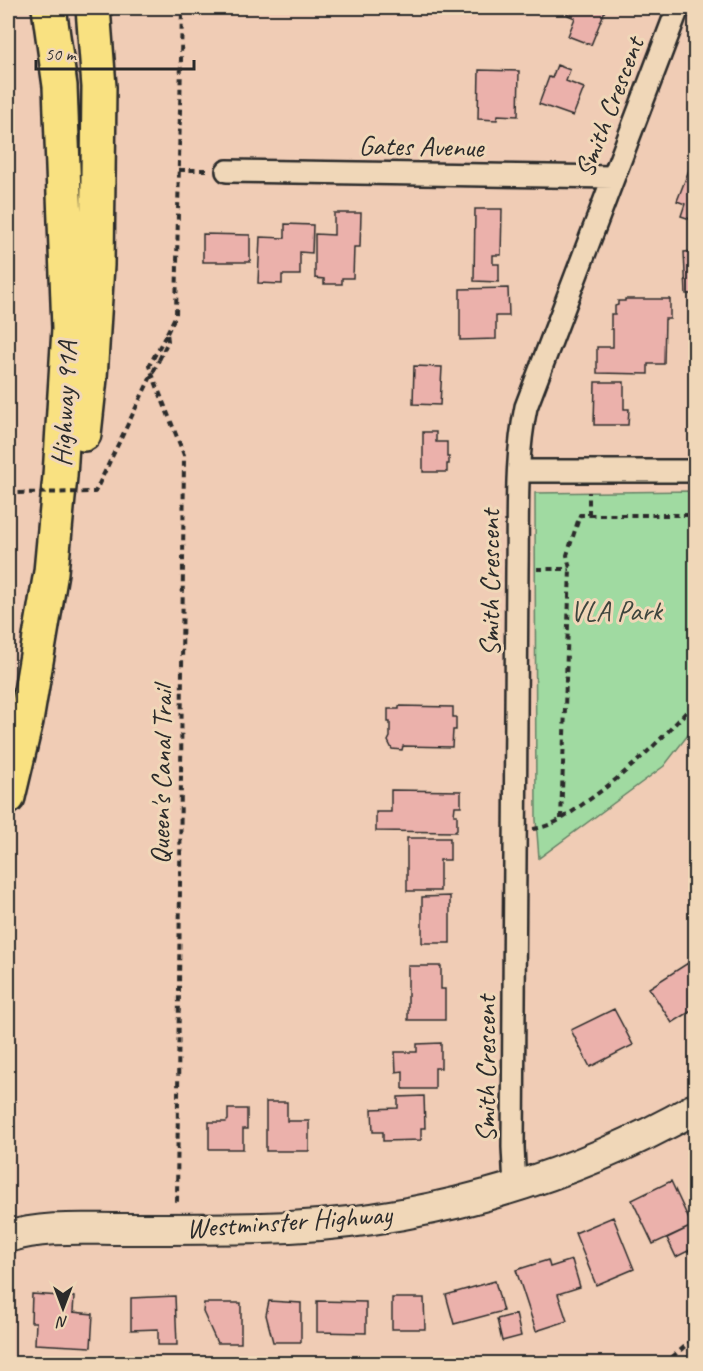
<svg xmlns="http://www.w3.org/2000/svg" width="703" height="1371" font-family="Caveat,sans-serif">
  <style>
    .green { fill: #a0daa1; stroke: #668266; stroke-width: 1.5 }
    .building { fill: #ebb1ab; stroke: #2b2b2b; stroke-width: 1.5 }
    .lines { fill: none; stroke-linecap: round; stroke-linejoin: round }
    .street-casing { stroke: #2b2b2b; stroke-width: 26 }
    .secondary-casing { stroke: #2b2b2b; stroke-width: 34 }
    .highway-casing { stroke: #2b2b2b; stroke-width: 38 }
    .path { stroke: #2b2b2b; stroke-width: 4; stroke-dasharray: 6 4.5; stroke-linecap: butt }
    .street { stroke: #f0d7b8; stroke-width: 21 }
    .secondary { stroke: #f0d7b8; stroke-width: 30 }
    .highway { stroke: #f9e181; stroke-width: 33 }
    .path-bridge { stroke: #2b2b2b; stroke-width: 4; stroke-dasharray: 6 4.5; stroke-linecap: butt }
    .labels { text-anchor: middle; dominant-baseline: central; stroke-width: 6; stroke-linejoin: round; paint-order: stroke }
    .street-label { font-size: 28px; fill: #2b2b2b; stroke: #f0d7b8 }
    .park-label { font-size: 28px; fill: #3d453d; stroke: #f0d7b8 }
  </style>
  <rect width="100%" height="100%" fill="#f0ccb5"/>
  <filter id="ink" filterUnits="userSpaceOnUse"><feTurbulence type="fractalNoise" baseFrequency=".0167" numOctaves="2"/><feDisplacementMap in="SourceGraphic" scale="12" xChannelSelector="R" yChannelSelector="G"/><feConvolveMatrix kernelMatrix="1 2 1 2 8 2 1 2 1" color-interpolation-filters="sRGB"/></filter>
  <g filter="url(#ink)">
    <!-- green -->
    <path class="green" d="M695 491V726L664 766 539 858 536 820 535 493Z"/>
    <!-- building -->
    <path class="building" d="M571 8H606L591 45 568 36 575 18 568 15Z
      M557 65 570 70 566 81 584 88 573 116 539 104 549 77 552 78Z
      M479 70 519 71 518 116 498 115 497 120 478 119Z
      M689 170 696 173V221L681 216 685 204 677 201Z
      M475 209H502L501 255H493V264H499V282L474 281Z
      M334 213H361L360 247H354L353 278H342V284H324V279L315 278V234L334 235Z
      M285 224 313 225 312 253 300 252V275H282V284L258 283 260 237 285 238Z
      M203 234 250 235V262H203Z
      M696 251V294H686L684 252Z
      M508 288 509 316H496V339L460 340V289Z
      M625 299H670V319H665L664 364H648V374L597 373V347H613V329H611V314H615V306L618 305V301H625Z
      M414 366 442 367 440 405 413 404Z
      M595 382H624V409H629L628 425H594Z
      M423 432H436V442H447V457H449V464H447V472H423Z
      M399 706 453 707V717H456V730H453L452 747 403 746 402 750 392 749 388 741 390 737V722H388V709H399Z
      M391 790 461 791V806H455L454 815H457V830H456V832L376 831V812H391Z
      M407 838H450V860H440V891H407Z
      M450 896V943H422V897Z
      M688 963 696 974V1008L672 1023 649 988Z
      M408 966H441V989H445V1020H408Z
      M614 1009 633 1045 590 1067 571 1030Z
      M441 1043V1068H435V1089H403V1071L396 1072 395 1052H417V1044Z
      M424 1096 425 1128H421V1140L383 1141V1132H373L372 1109 398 1108V1097Z
      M266 1102H287V1121H309V1151H266Z
      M228 1109H247V1129H243V1149H209V1122H226L228 1120Z
      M671 1181 692 1226 653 1244 632 1200Z
      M613 1217 634 1269 596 1285 575 1233Z
      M692 1226 696 1232V1247L676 1257 667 1238Z
      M548 1260 550 1267 572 1260 580 1287 558 1294 567 1321 536 1331 516 1270Z
      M495 1281 503 1311 454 1324 446 1295Z
      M32 1294 74 1297 73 1312 93 1314 91 1347 35 1344 36 1322H31Z
      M175 1296 177 1345H158V1329L131 1330V1298Z
      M392 1298H424L425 1329H392Z
      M269 1301 301 1303V1342H273L266 1315Z
      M317 1301 366 1302V1333L317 1332Z
      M204 1303H241V1343H217L203 1312Z
      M516 1314 521 1336 502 1341 497 1319Z"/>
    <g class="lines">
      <!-- street casing -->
      <g class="street-casing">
        <path id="street" d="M227 171 613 177
          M519 471H696
          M515 1187 513 1147 517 569C518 516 515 460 526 407L678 8"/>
      </g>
      <!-- secondary casing -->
      <g class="secondary-casing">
        <path id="secondary" d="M8 1237C43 1226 84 1229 121 1229 168 1229 215 1229 262 1228 413 1225 564 1183 696 1108"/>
      </g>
      <!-- highway casing -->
      <g class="highway-casing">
        <path id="highway" d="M84 434 90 378 97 265 99 87 93 8
          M8 797 26 721 51 572 60 476 69 329 60 86 49 8"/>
      </g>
      <!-- path -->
      <path class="path" d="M179 170H208
        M167 333 176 315 182 8
        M159 360 168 341 167 333 149 366 184 455 177 1204
        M589 515V492
        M537 569H570
        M561 819 570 569 567 555 580 515H696
        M533 829C552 827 568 815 583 804 625 775 662 740 696 701
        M664 1364 696 1337"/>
      <!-- street -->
      <use href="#street" class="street"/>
      <!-- secondary -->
      <use href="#secondary" class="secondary"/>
      <!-- highway -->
      <use href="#highway" class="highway"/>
      <!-- path-bridge -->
      <path class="path-bridge" d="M8 493 95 492 159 360"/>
    </g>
  </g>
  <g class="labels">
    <!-- street labels -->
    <g class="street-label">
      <text transform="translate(609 107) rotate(-69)">Smith Crescent</text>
      <text transform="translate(421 146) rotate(1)">Gates Avenue</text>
      <text transform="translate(64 404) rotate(-87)">Highway 91A</text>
      <text transform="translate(489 583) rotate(-90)">Smith Crescent</text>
      <text transform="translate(161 775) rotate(-89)">Queen's Canal Trail</text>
      <text transform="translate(485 1069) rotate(-90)">Smith Crescent</text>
      <text transform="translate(289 1221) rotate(-4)">Westminster Highway</text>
    </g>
    <!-- park labels -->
    <g class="park-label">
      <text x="616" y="610">VLA Park</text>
    </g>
  </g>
  <!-- margin -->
  <rect width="703" height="1371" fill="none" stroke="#f0d7b8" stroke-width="30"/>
  <rect x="15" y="15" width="673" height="1341" fill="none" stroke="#2b2b2b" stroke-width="2" filter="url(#ink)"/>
  <!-- north arrow -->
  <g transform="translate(63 1308) rotate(180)" stroke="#f0d7b8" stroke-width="4.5" paint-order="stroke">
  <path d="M0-4.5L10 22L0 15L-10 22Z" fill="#2b2b2b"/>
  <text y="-9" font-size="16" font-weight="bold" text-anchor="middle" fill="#2b2b2b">N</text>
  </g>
  <!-- scale -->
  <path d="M36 60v9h158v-9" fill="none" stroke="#2b2b2b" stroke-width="3"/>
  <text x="45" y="60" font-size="18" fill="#2b2b2b" stroke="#f0d7b8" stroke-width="4.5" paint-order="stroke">50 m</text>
</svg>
